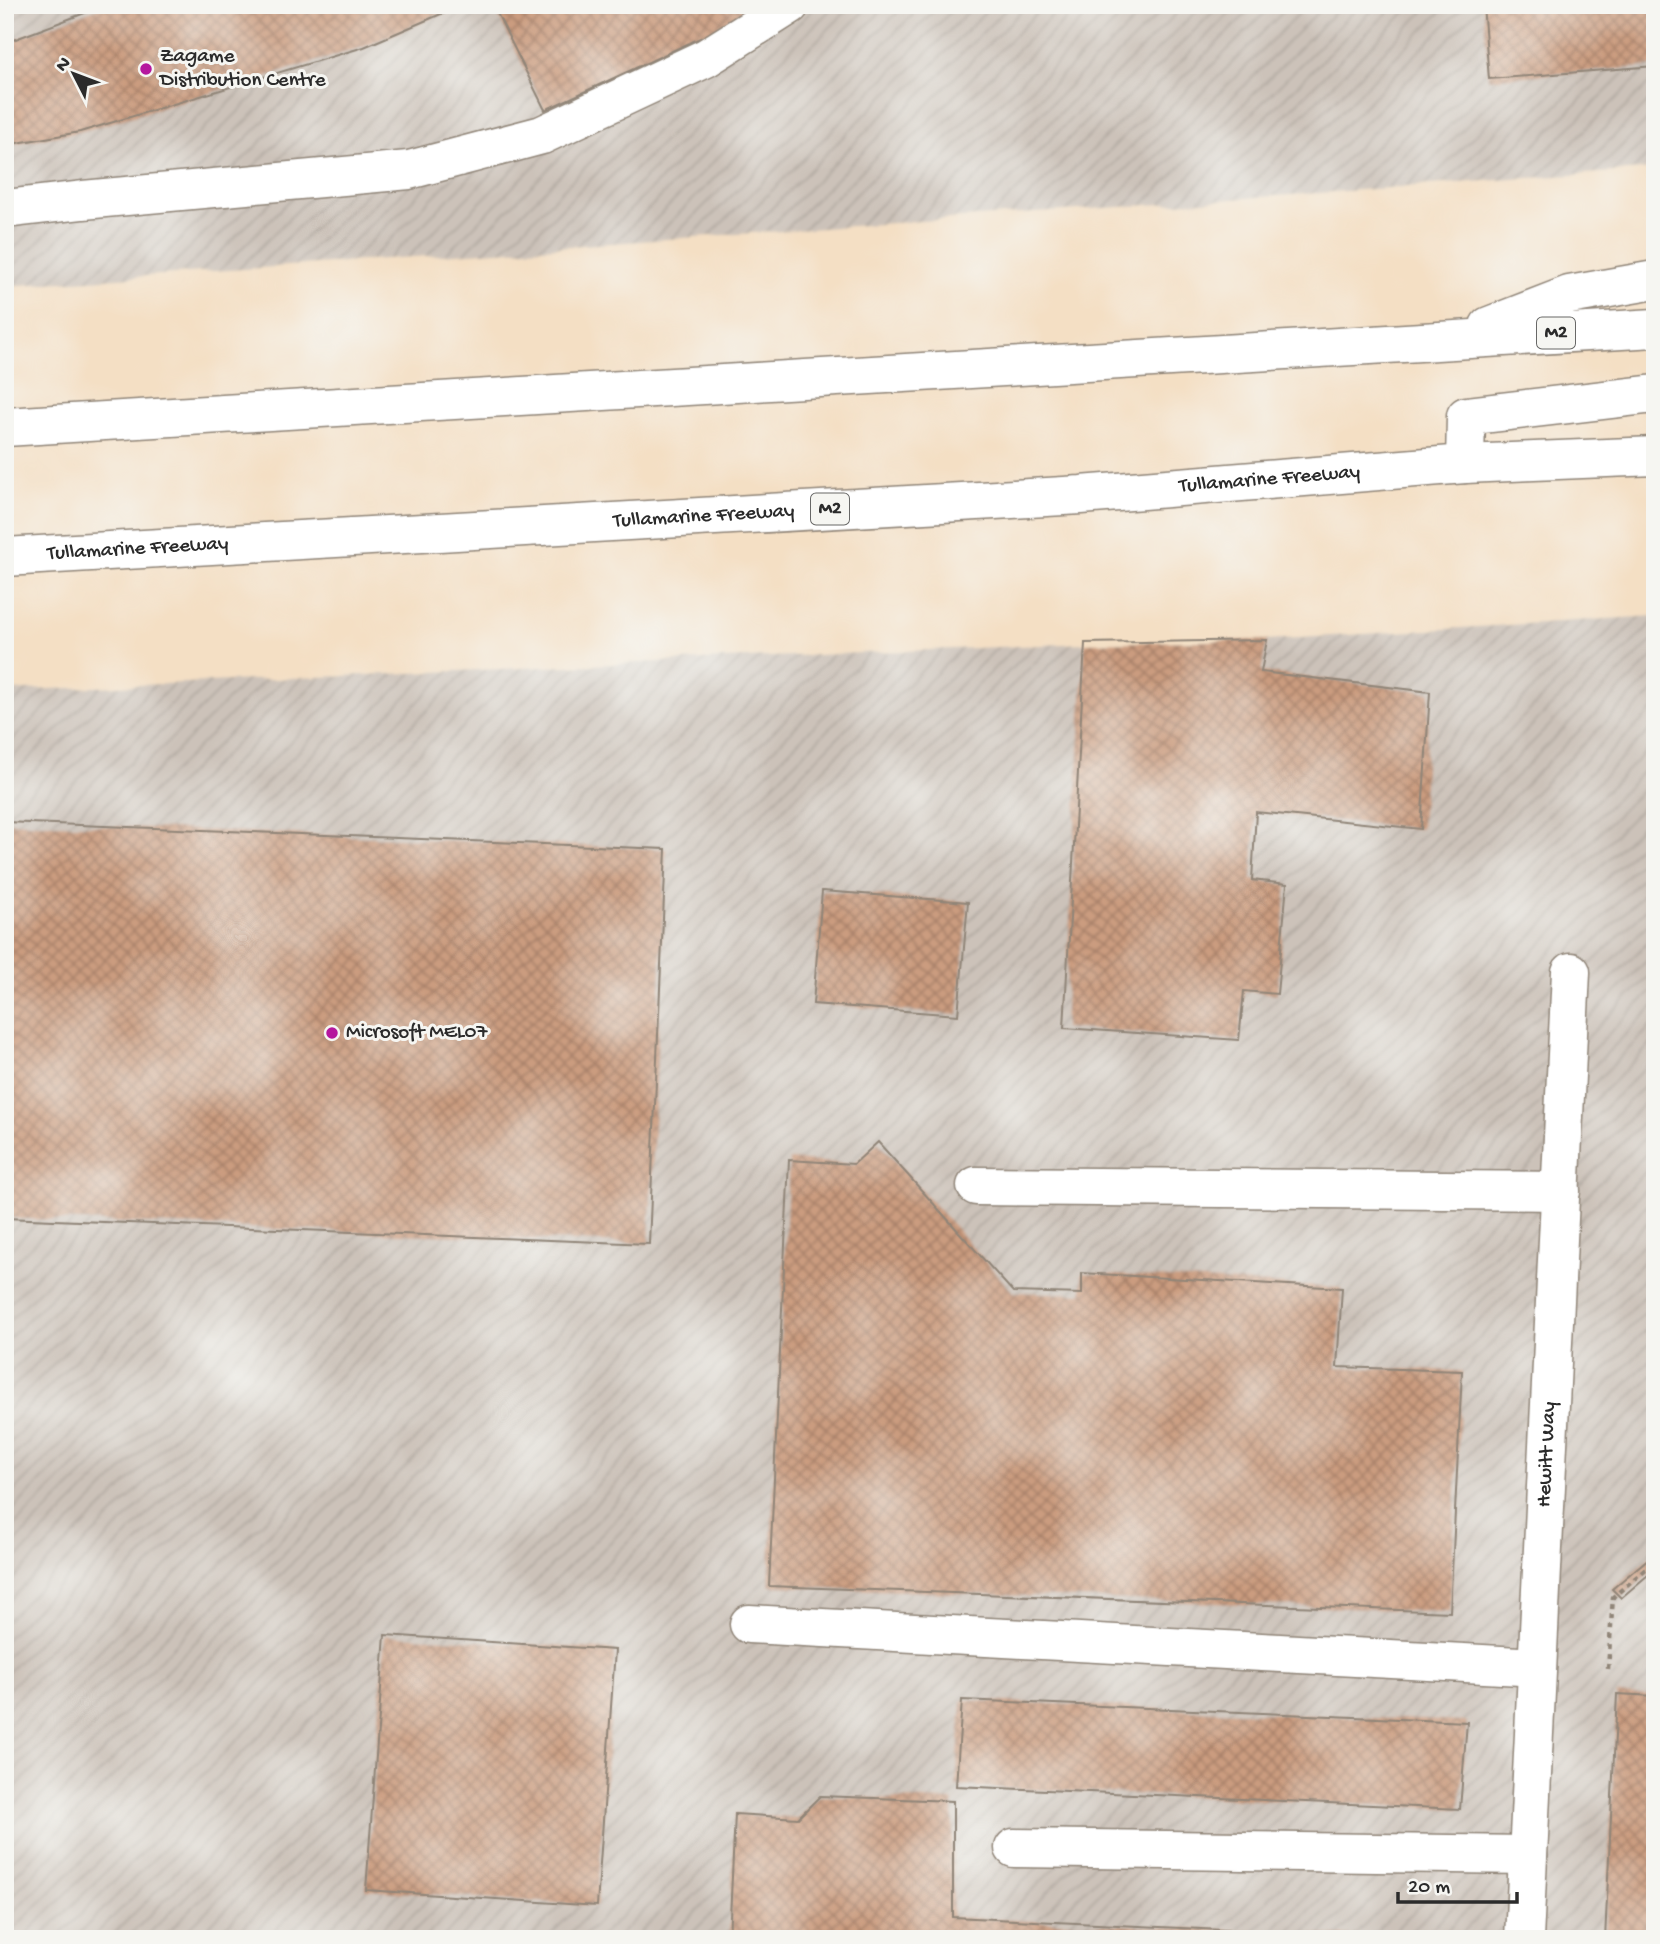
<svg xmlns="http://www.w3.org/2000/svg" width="1660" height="1944" font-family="'Gochi Hand',sans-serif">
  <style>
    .industrial { fill: url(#industrial-furrows) }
    .building { fill: url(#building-cross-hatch) }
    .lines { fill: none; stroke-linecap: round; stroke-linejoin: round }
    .minor-casing { stroke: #908578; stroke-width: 41 }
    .highway-casing { stroke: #908578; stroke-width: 41 }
    .path { stroke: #908578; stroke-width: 4.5; stroke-dasharray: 5 5; stroke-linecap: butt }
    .minor { stroke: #fff; stroke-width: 38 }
    .highway { stroke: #fff; stroke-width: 38 }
    .poi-dot { fill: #b5179e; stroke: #f6f6f2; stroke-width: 2.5 }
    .labels { text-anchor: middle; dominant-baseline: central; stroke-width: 6; stroke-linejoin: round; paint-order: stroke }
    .shield { fill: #f6f6f2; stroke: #686867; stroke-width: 2 }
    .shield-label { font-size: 19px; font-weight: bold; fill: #2b2b2b }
    .poi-label { font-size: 21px; fill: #2b2b2b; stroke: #f6f6f2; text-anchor: start }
    .street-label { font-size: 21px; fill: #2b2b2b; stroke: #f6f6f2 }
  </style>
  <defs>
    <pattern id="industrial-furrows" width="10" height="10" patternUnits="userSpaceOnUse" patternTransform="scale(1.75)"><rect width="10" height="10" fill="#ccc2b9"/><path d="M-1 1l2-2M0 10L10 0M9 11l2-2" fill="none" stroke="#afa79f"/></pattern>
    <pattern id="building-cross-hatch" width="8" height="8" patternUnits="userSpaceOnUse" patternTransform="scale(1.75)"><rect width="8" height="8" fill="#cb9c7f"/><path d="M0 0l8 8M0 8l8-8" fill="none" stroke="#a57f68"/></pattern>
  </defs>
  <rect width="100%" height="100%" fill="#f6f6f2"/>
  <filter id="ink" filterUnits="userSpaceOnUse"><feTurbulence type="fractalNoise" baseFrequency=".0143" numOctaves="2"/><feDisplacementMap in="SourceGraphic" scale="14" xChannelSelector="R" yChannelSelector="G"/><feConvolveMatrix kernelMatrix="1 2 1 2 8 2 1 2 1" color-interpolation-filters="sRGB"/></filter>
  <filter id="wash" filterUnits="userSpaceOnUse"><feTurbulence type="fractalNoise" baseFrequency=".00686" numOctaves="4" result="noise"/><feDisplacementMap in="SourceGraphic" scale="28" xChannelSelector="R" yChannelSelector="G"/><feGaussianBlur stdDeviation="1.57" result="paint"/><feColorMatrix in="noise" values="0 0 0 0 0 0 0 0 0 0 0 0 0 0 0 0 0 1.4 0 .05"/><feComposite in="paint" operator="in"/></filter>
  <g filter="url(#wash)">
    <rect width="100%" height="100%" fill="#f4dfc4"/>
    <!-- industrial -->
    <path class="industrial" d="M5 5H1655V169L5 286Z
      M1655 616V1939H5V691L1085 643 1267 640Z"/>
    <g id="blocks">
      <!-- building -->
      <path class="building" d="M106 5H462L364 47 80 132 5 145V43Z
        M493 5H755L709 34 545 110Z
        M1483 5H1655V66L1489 79Z
        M1267 640 1261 672 1430 692 1421 829 1256 812 1252 880 1287 884 1277 994 1244 991 1239 1040 1064 1028 1085 643Z
        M1652 777H1655V807H1652Z
        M5 822 666 849 649 1244 5 1218Z
        M822 891 968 902 958 1015 813 1004Z
        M878 1142 1013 1292 1082 1294V1273L1342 1288 1337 1367 1462 1371 1450 1612 769 1586 789 1160 854 1164Z
        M1655 1553V1569L1621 1598 1612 1589Z
        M385 1635 615 1650 597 1906 366 1890Z
        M1617 1694 1655 1696V1939H1605Z
        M962 1700 1467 1722 1460 1809 956 1786Z
        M820 1796 953 1801V1917L1366 1937V1939H729L735 1814 798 1818Z"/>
    </g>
  </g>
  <g filter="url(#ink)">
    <use href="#blocks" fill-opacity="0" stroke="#908578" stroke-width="2"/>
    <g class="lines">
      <!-- minor casing -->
      <g class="minor-casing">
        <g id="minor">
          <path d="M5 209 83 200 409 170 542 135 706 58 790 5"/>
          <path d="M1465 464 1466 416 1655 394"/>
          <path d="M976 1186 1561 1191"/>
          <path d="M749 1624 1537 1667"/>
          <path d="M1014 1848 1528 1855"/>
          <path id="s1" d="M1524 1939 1571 972"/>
        </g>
      </g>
      <!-- highway casing -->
      <g class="highway-casing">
        <g id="highway">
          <path d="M1489 326 1569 295 1655 280"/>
          <path d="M5 427 1655 328"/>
          <path id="s2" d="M5 557 1081 495 1465 464 1655 456"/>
        </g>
      </g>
      <!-- path -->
      <path class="path" d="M1608 1669 1613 1597 1655 1561"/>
      <!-- minor -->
      <use href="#minor" class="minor"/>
      <!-- highway -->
      <use href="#highway" class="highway"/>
    </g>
  </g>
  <!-- markers -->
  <g class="poi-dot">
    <circle cx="146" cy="69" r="7"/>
    <circle cx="332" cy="1033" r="7"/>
  </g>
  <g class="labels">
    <!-- shield labels -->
    <g class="shield">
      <rect x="1537" y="317.5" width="38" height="31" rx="5"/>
      <rect x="811" y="493.5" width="38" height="31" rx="5"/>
    </g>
    <g class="shield-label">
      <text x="1556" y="333">M2</text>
      <text x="830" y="509">M2</text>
    </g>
    <!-- poi labels -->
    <g class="poi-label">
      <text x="160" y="57">Zagame<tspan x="160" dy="24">Distribution Centre</tspan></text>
      <text x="346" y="1033">Microsoft MEL07</text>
    </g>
    <!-- street labels -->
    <g class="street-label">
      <text stroke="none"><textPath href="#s2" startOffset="1267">Tullamarine Freeway</textPath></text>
      <text stroke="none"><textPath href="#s2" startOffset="700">Tullamarine Freeway</textPath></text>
      <text stroke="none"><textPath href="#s2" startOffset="133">Tullamarine Freeway</textPath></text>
      <text stroke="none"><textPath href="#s1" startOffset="485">Hewitt Way</textPath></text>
    </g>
  </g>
  <!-- margin -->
  <rect width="1660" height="1944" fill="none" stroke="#f6f6f2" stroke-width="28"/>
  <!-- north arrow -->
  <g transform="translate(74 74) rotate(312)" stroke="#f6f6f2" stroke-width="5" paint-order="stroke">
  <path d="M0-5L12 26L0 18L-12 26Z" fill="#2b2b2b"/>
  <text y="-10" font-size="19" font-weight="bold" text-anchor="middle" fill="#2b2b2b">N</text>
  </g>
  <!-- scale -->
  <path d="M1398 1892v10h119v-10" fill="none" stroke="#2b2b2b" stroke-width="3.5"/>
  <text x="1408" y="1892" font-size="21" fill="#2b2b2b" stroke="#f6f6f2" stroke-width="5" paint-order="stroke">20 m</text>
</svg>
